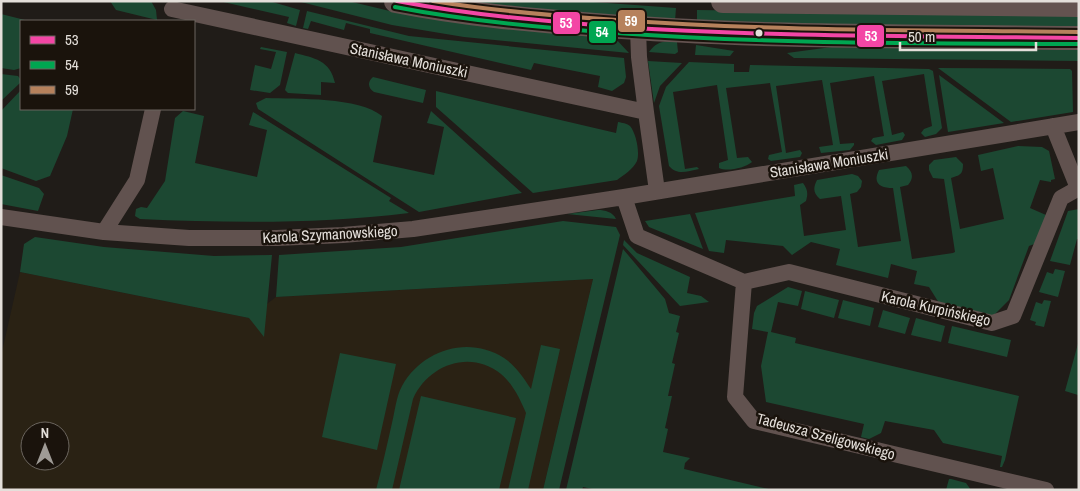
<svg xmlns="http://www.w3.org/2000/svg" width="1080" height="491" font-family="'Archivo Narrow',sans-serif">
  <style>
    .education { fill: #2a2214; fill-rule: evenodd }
    .green { fill: #1c4832 }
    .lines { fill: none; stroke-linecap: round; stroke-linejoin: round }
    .minor { stroke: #61524f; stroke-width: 16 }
    .secondary { stroke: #645350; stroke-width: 24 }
    .bus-1-casing { stroke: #1a130c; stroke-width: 8 }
    .bus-2-casing { stroke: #1a130c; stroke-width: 8 }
    .bus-3-casing { stroke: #1a130c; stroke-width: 8 }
    .bus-1 { stroke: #f346a5; stroke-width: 4 }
    .bus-2 { stroke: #00a651; stroke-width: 4 }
    .bus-3 { stroke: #b6815c; stroke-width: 4 }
    .bus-dot { fill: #e4dfda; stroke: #1a130c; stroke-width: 2 }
    .labels { text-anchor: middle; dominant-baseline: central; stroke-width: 5; stroke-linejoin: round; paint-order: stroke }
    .street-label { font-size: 15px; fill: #e4dfda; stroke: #1a130c }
    .line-badge { stroke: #1a130c; stroke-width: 2 }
    .badge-label { font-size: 14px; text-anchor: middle; font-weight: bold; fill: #fff }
  </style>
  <rect width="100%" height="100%" fill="#201c18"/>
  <!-- education -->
  <path class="education" d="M20 272 249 318 276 297 593 279 543 490H1V356ZM30 431H60V461H30Z"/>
  <!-- green -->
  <path class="green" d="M110 1H151L156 10 157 20 116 10Z
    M219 1H269L300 10 296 26 287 23 289 17Z
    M297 1H348L394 12 608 37 615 38 629 53 464 37 392 25Z
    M466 1H580L676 8 675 21 537 10Z
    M697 10 1079 16V28L697 23Z
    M307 11 409 36 624 58 626 77 624 83 612 91 598 87 600 76 534 63 531 70 370 33V29L346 23 344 30 311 21 308 29 303 28Z
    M1 14 29 21H21V68L14 70 1 68Z
    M669 41 677 42 678 52 675 54 649 52C655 44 659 42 669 41Z
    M696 45 734 51 730 56 695 55Z
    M839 46 1079 49V61L794 58 787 53Z
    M261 47 287 52 280 85 270 93 250 90 255 65 271 69 276 52 260 49Z
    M295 53C314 58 330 60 335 83L321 82V95L288 93 285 90Z
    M648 61 682 63 660 86 654 103Z
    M689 62 734 64V72H749L750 65 929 69 933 71 942 128 936 134 925 137 921 133 924 129 932 126 924 74 882 81 892 135 903 132 905 135 902 140 876 145 871 141 873 138 884 136 874 76 830 83 840 144 854 143V145L850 150 821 153 819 147 833 145 822 80 776 86 786 153 800 150 802 153 800 157 771 161 768 159 769 155 782 152 770 83 726 88 737 158 748 157 752 162C745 168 727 172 719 168V163L728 160 717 85 673 92 685 169 697 167 699 169C687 171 678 176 669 166L659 106 666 87Z
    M938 68 1070 69 1072 71 1073 112 1011 122Z
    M1 74 18 76 21 80 20 83 1 101Z
    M939 75 1004 123 948 132Z
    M373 77 426 90 423 103 374 92C368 88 367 82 373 77Z
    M21 90V109H73L67 136 50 176 36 181 1 168V111Z
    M436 91 616 133 618 122C623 123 626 123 630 126 636 133 640 152 637 161 633 169 624 175 617 180L533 193 436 107Z
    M266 98C297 99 359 97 382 116L373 162 434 175 444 127 427 123 431 111 522 193 419 212 258 109 256 103Z
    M183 111 204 116 195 163 257 177 267 130 249 125 253 112 391 198 389 201 409 213C320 224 230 223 140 219L135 216 136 209 141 207 147 208 165 181 175 118Z
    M1018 146 1042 147 1049 151 1055 179 1051 180V182L1040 180 1030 208 1046 215 1037 243 1029 246 1009 300 993 316 939 303 929 287 914 284 917 271 891 264 888 278 836 265 840 249 811 242 792 255 783 246 726 240 724 253 709 251 695 213 795 196 794 185 803 183C808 190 808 194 806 201L800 205 804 236 846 230 841 196 820 199C813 193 813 188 817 180L852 174 858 176 862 181 861 187 857 192 850 194 858 247 901 241 893 188C881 188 872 184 879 170L906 166C913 172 914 178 908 185L900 187 912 259 953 253 955 252 944 179 933 178 929 170V165L934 160 956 157 963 164C963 175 960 175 951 178L960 229 1004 219 993 168 981 171 978 155Z
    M1 175 39 188 44 194 38 211 1 204Z
    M1079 209V239H1077L1070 265 1050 261 1068 211Z
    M598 210C605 210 613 212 616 219L567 214Z
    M690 214 703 249 649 227 645 221Z
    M563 221 616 227 620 235 559 490H543L593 279 276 297 279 255 401 247Z
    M35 237 104 247 214 256 272 255 264 337 249 318 20 272 24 244Z
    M624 240 637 253 690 277 687 293 701 296 709 302 680 306 623 245Z
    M623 249 665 299 669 313 680 316 676 332 679 333 672 363 675 364 668 396H672L665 428 668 429 663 452 690 458 685 463 684 469 773 490H597L583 487 582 490H566Z
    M1055 269 1065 271 1058 297 1039 292 1047 272 1053 274Z
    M788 287 802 291 798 306 778 302 771 332 796 338 795 343 1019 396 1005 460 1002 467H1000L1002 456 943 443 934 430 885 421 881 433 869 439 861 437 864 424 766 402 761 366 768 332 752 329 754 313 757 306Z
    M805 291 839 300 834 318 801 309Z
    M843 300 874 308 870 326 838 318Z
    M1044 300 1051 301 1044 327 1035 325 1036 322 1030 320 1036 302 1042 304Z
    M883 310 910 318 905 334 878 327Z
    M916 318 945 326 941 342 911 335Z
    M952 326 1011 340 1007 357 948 343Z
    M1079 340V394L1078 395 1065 391Z
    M541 345 560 349 528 490H508L526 413C520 399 513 384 501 374 470 349 428 365 413 399L392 490H376C382 467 387 445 392 423 395 411 396 397 402 386 422 350 468 335 504 358 516 366 523 377 531 389Z
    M340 353 396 364 377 450 322 437Z
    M421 396 516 418 499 490H399Z
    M949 479H951L966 483 971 490H946Z"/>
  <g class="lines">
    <!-- minor -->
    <path class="minor" d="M172 9 646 112 639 57 638 29
      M646 112 657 191
      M1053 126 1078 188
      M624 197 637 236 744 282
      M1 217 104 232 189 238H277L343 235 413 229 624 197 1079 122
      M104 232 137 180 153 109
      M744 282 735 397 754 421 1046 490
      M744 282 789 272 992 323 1013 316 1061 198 1079 188"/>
    <!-- secondary -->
    <path class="secondary" d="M396 1C461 14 528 20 595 25 756 38 917 36 1079 38
      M723 1 1079 5"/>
    <!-- bus-1 casing -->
    <g class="bus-1-casing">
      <path id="bus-1" d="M397 1C470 15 544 21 618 27 772 37 925 36 1079 38"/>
    </g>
    <!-- bus-2 casing -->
    <g class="bus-2-casing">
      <path id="bus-2" d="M395 7C468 21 542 28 617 33 771 44 925 43 1079 44"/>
    </g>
    <!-- bus-3 casing -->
    <g class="bus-3-casing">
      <path id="bus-3" d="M433 1C494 11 556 16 617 20 771 31 925 30 1079 32"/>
    </g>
    <!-- bus-1 -->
    <use href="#bus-1" class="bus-1"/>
    <!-- bus-2 -->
    <use href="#bus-2" class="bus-2"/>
    <!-- bus-3 -->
    <use href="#bus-3" class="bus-3"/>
  </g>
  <!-- markers -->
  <circle class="bus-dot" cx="759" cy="33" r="4.5"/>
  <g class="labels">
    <!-- street labels -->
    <g class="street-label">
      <text transform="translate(409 60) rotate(12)">Stanisława Moniuszki</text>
      <text transform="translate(829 163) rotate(-9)">Stanisława Moniuszki</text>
      <text transform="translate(330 234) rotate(-3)">Karola Szymanowskiego</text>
      <text transform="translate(936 308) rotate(13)">Karola Kurpińskiego</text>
      <text transform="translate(826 436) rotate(15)">Tadeusza Szeligowskiego</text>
    </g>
  </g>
  <g class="line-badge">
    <rect x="617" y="9" width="29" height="24" rx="5" fill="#b6815c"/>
    <rect x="552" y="11" width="29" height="24" rx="5" fill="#f346a5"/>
    <rect x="588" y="20" width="29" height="24" rx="5" fill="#00a651"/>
    <rect x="856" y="24" width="29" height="24" rx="5" fill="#f346a5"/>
  </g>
  <g class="badge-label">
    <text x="631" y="26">59</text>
    <text x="566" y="28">53</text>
    <text x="602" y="37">54</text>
    <text x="871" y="41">53</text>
  </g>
  <!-- border -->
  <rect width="1080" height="491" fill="none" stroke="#e4dfda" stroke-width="5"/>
  <!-- legend -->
  <rect x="20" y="20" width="175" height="90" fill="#1a130c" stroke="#6b655e"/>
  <rect x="30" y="36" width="25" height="8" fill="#f346a5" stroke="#6b655e"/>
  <text x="65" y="45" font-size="15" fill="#e4dfda">53</text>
  <rect x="30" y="61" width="25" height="8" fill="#00a651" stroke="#6b655e"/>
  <text x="65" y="70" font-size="15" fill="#e4dfda">54</text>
  <rect x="30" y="86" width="25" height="8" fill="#b6815c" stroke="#6b655e"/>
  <text x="65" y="95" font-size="15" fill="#e4dfda">59</text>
  <!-- north arrow -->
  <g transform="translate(45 446)"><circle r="24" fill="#1a130c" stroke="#6b655e"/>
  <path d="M0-4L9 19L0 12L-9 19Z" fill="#9f9b96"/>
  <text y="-8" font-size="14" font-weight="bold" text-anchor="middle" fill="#e4dfda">N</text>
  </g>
  <!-- scale -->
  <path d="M900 42v8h136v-8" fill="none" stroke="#e4dfda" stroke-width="2.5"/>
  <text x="908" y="42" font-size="15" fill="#e4dfda" stroke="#1a130c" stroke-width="4" paint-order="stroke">50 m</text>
</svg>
